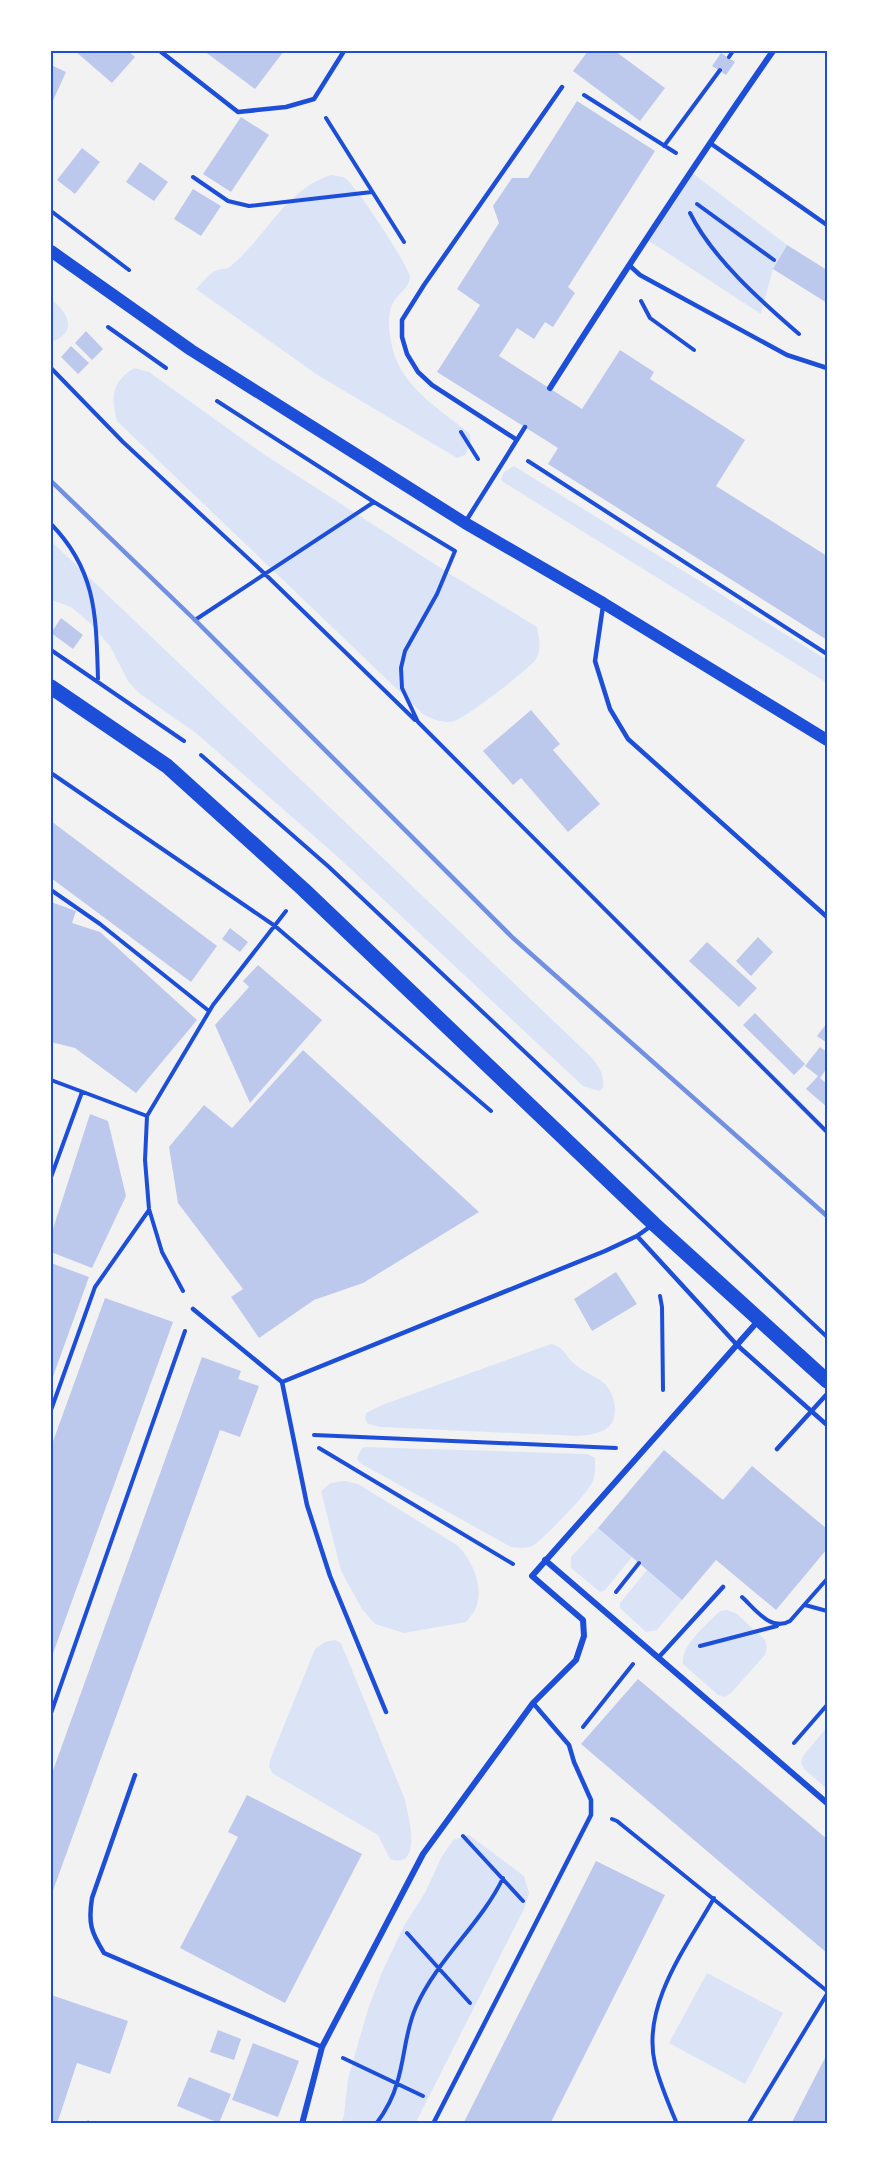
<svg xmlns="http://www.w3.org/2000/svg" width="878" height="2175" font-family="Barlow,sans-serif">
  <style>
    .green { fill: #dbe4f7 }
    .building { fill: #bdc9ec }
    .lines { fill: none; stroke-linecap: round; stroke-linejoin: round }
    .path { stroke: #1d4ed8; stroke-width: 4 }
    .service { stroke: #1d4ed8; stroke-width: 4.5 }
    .minor { stroke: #1d4ed8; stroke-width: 6 }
    .secondary { stroke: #1d4ed8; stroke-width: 12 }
    .primary { stroke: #1d4ed8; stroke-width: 15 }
    .rail { stroke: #7290e2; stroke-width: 4.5 }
    .neatline { fill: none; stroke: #1d4ed8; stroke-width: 2 }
  </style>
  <rect width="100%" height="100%" fill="#f2f2f2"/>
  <!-- green -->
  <path class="green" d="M691 172 787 245 773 269 761 314 646 239Z
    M331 175C335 176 341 176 345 178 354 183 411 268 410 278 409 287 399 294 394 301 385 315 390 344 396 359 408 391 445 413 470 434L471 441 465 455 457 458 316 374 196 289C202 283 209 273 217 270 224 268 227 270 233 264 267 235 286 189 331 175Z
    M51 299C68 313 79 332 51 342Z
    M134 368 149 372 262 453 450 574 537 627C539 638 542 648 536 659 531 668 465 718 454 721 444 724 432 719 423 714L117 421C111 396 111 383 134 368Z
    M514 466 827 660V683L503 482 501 479 504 472Z
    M51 541 587 1053C597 1063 605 1073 603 1088L599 1091 583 1086 339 858 196 733 140 694 128 681 110 646 90 623 71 607 51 600Z
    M551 1344C566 1348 565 1357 576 1365 584 1372 595 1376 604 1383 615 1393 621 1419 606 1429 598 1434 587 1435 579 1436L380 1427 368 1424 365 1419 366 1413 382 1405Z
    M365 1447 587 1454 595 1458C595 1468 596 1478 590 1486 585 1496 543 1539 534 1545 527 1549 519 1548 511 1547L360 1463 357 1459C359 1454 360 1449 365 1447Z
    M345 1481 358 1484 457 1545C473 1560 485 1589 475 1610 473 1614 469 1618 466 1622L404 1633 375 1624 362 1609 341 1571 321 1491 331 1483Z
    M598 1528 632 1557 605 1590 600 1592 571 1568V1557Z
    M647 1570 682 1600 657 1630 646 1632 620 1608V1603Z
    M727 1610 737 1614 765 1640 767 1647 765 1655 731 1693 725 1697 718 1695 683 1664C680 1646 708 1623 720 1611Z
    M335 1640 341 1643 404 1797C408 1812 424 1871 390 1859L378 1835 272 1773 269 1766 270 1760 315 1649 325 1642Z
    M827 1727V1789L804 1769 801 1762 803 1756Z
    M469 1835 524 1876 529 1893 524 1909 415 2124H341L344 2115 348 2079 368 2009 382 1972 404 1926 426 1891 441 1858 453 1840Z
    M707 1973 783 2013 745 2084 669 2043Z"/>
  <!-- building -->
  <path class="building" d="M75 51H128L135 57 112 83Z
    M204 51H284L255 89Z
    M588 51H615L665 88 640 121 573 71Z
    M721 53 735 62 726 75 712 66Z
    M51 65 66 72 51 105Z
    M577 101 655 151 568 287 575 293 553 327 545 322 534 339 517 328 499 356 582 409 620 350 654 372 650 379 745 440 716 486 827 556V640L548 464 558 448 437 372 480 305 457 289 499 223 493 206 512 178H528Z
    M241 117 269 135 231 192 203 174Z
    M82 148 100 162 75 194 57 180Z
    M140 162 168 182 154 201 126 182Z
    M193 189 221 206 201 236 174 219Z
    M787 245 827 270V303L773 269Z
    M86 331 103 349 92 360 75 343Z
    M71 346 89 363 78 374 61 357Z
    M61 618 83 635 73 649 51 633Z
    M531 710 560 744 553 750 600 804 568 832 521 778 513 785 483 751Z
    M51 821 217 946 191 982 51 878Z
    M51 902 76 911 72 923 100 932 197 1020 136 1093 75 1048 51 1042Z
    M230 928 248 942 240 952 222 939Z
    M758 937 773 952 751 976 736 961Z
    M707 942 757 988 739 1007 689 961Z
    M258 965 322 1020 250 1103 215 1025 249 987 243 981Z
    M755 1013 805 1064 794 1075 743 1025Z
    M827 1023V1043L817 1036Z
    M820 1047 827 1052V1068L820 1078 827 1084V1107L806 1089 818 1076 805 1066Z
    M303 1050 479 1212 363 1283 314 1300 259 1338 231 1297 243 1289 178 1203 169 1147 204 1105 232 1128Z
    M90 1114 108 1121 126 1196 92 1268 51 1252V1235Z
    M51 1263 89 1277 51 1382Z
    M616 1272 637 1304 592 1331 574 1299Z
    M105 1298 173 1322 51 1659V1447Z
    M202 1357 241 1371 238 1379 259 1386 240 1437 220 1430 51 1896V1776Z
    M664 1450 723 1500 752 1466 827 1529V1549L776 1610 716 1560 682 1600 598 1528Z
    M638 1679 827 1839V1953L581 1744Z
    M247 1795 362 1854 285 2003 180 1948 238 1837 228 1832Z
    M596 1861 665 1895 550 2124H463Z
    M51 1995 128 2021 110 2074 77 2063 57 2124H51Z
    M218 2030 241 2039 234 2060 210 2052Z
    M253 2043 299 2061 278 2117 232 2100Z
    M827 2054V2124H791Z
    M189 2077 231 2094 219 2123 177 2106Z"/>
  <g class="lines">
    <!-- path -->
    <path class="path" d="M729 57 733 51
      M584 95 676 153
      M326 118 404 242
      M664 146 720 70
      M193 177 228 201 249 206 372 192
      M697 204 774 260
      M51 211 129 270
      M690 213C712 258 762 302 799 334
      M641 301 650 318 694 350
      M108 327 166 368
      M51 368 123 442 265 574 415 720
      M217 401 374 502 455 551 437 594 405 651 401 668 402 688 418 722 827 1132
      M461 432 478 459
      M528 461 827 654
      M51 524C97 571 96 617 98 679
      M195 620 374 502
      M51 650 184 741
      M201 755 329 867 827 1337
      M51 773 275 926 491 1111
      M51 890 100 924 209 1011
      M51 1080 147 1116
      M51 1177 82 1092
      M183 1291 162 1252 149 1209 145 1160 147 1116 213 1005 286 911
      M660 1296 662 1307 663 1390
      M51 1410 95 1287 149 1210
      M314 1435 616 1448
      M319 1448 513 1564
      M616 1592 639 1563
      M742 1597C755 1609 771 1632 790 1621L827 1579
      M805 1605 827 1611
      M700 1646 777 1626
      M51 1713 185 1331
      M583 1727 633 1664
      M794 1743 827 1705
      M612 1819 617 1821 827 1991
      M463 1836 523 1901
      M407 1933 470 2003
      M343 2058 423 2096
      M376 2124C385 2112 393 2098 397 2083 405 2058 405 2031 416 2007 438 1958 481 1924 503 1878
      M677 2124C669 2105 660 2084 655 2064 641 2005 687 1946 714 1898
      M748 2124 827 1994"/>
    <!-- service -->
    <path class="service" d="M160 51 238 112 286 107 314 99 344 51
      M710 143 827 225
      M629 265 640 275 787 355 827 368
      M517 440 432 385 418 372 407 354 402 337V320L424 285 562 87
      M466 521 525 427
      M603 606 595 661 610 709 628 739 827 917
      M637 1236 737 1345 827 1425
      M193 1309 282 1382 605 1251 637 1236 651 1226
      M282 1382 307 1505 330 1576 386 1712
      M777 1449 827 1394
      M658 1658 723 1587
      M135 1775 92 1898C88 1923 91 1932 104 1953L322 2047
      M88 2123 91 2124
      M433 2124 591 1815V1800L574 1762 569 1745 533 1703"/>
    <!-- minor -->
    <path class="minor" d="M550 388C622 275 696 162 773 51
      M545 1560 827 1803
      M302 2124 322 2047 423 1854 533 1703 576 1660 584 1636 583 1620 532 1576 758 1321"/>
    <!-- secondary -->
    <path class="secondary" d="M51 251 191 350 465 523 603 603 827 740"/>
    <!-- primary -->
    <path class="primary" d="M51 687 167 766 303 889 654 1224 827 1381"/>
    <!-- rail -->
    <path class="rail" d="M51 481 195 620 513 938 827 1216"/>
  </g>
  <!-- border -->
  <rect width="878" height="2175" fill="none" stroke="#ffffff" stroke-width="105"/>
  <rect x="52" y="52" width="774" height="2070" class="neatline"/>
</svg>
